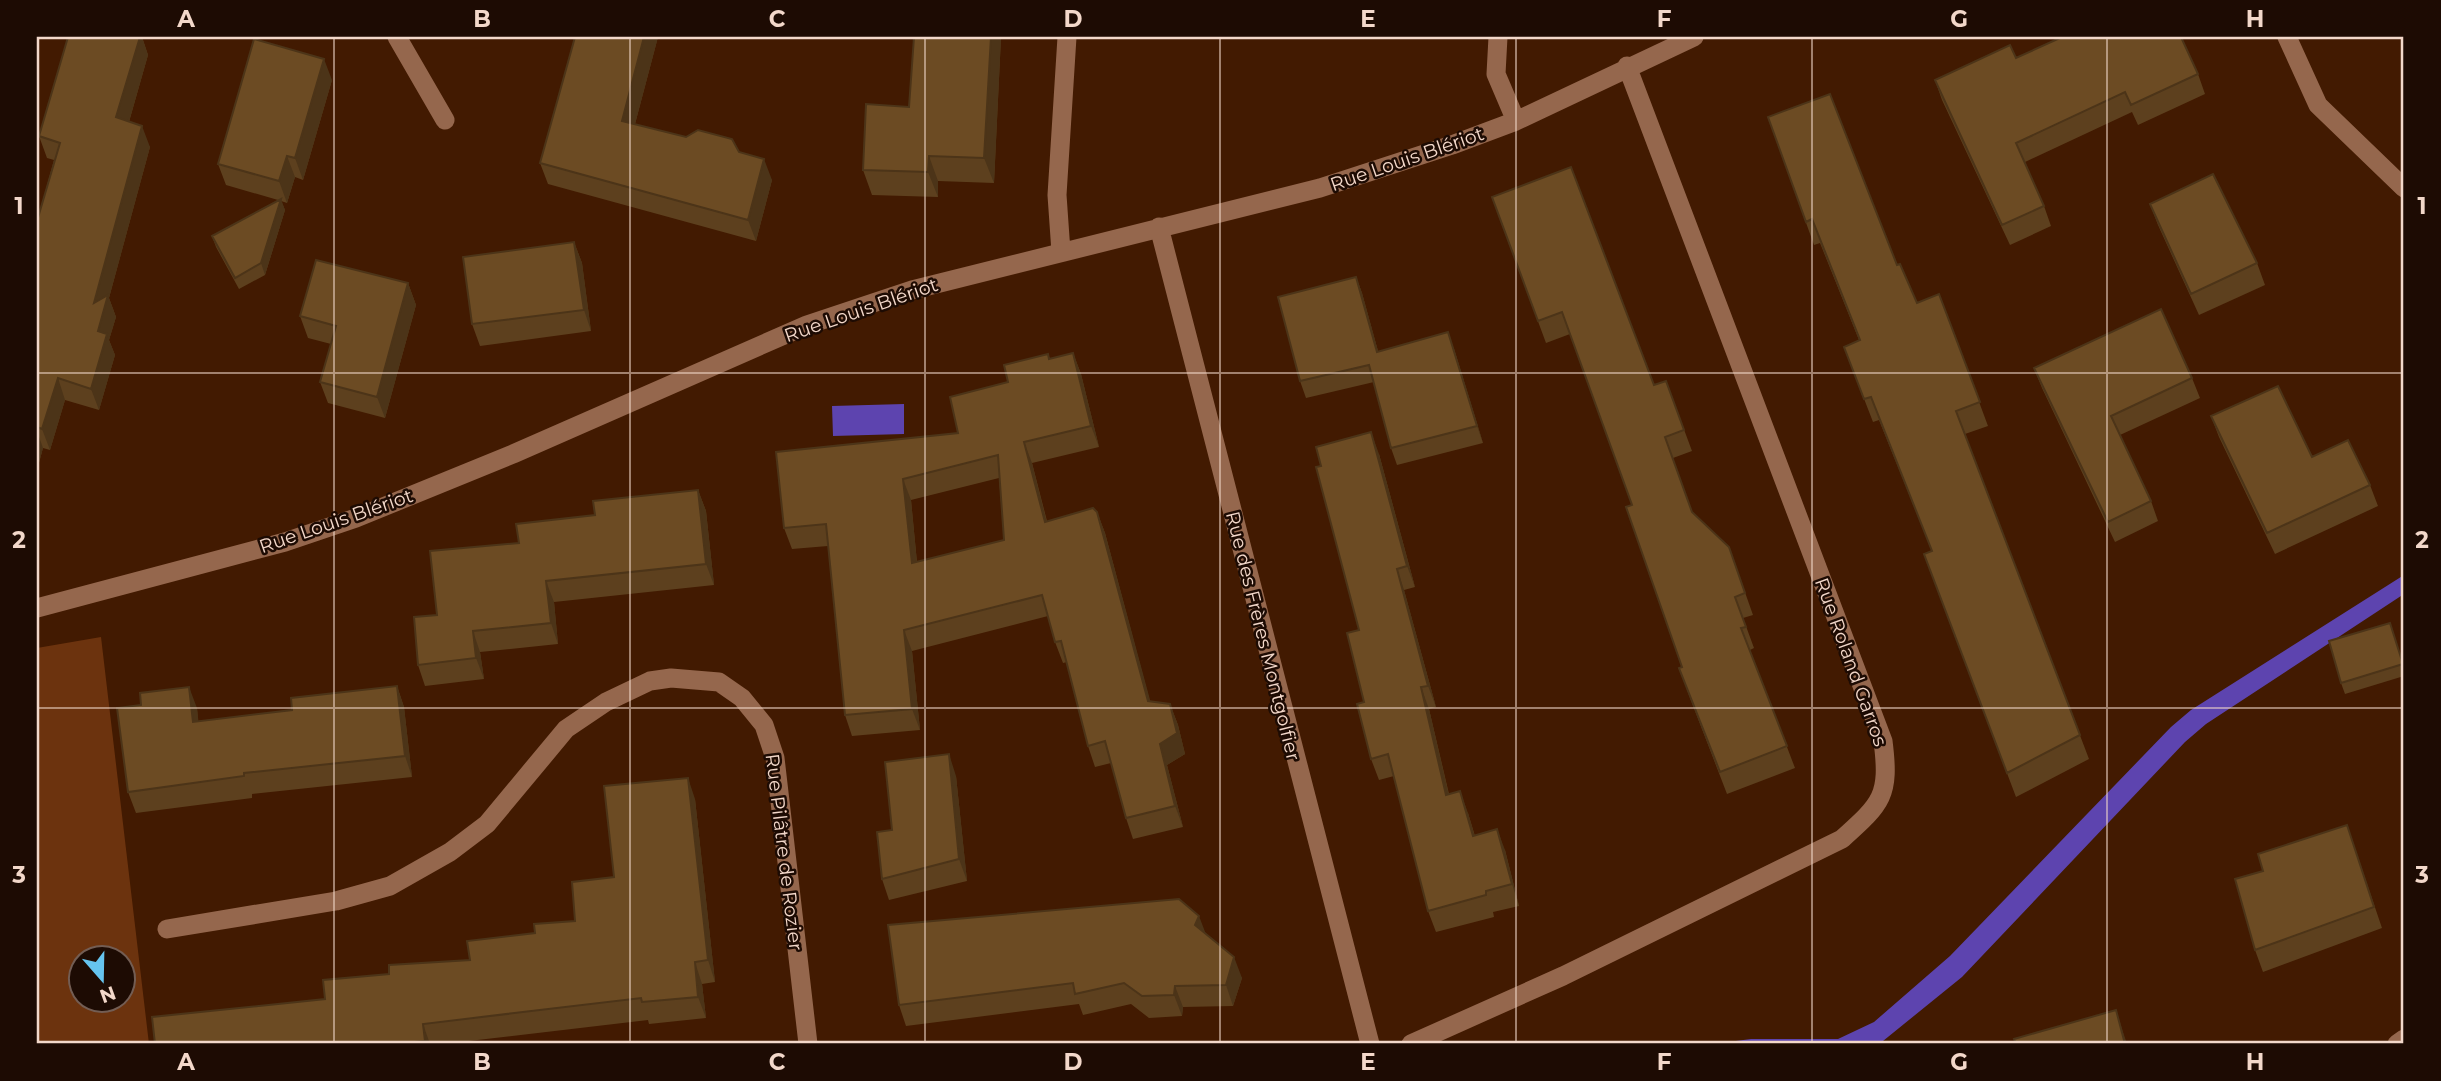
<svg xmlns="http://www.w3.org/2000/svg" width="2441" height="1081" font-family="Montserrat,sans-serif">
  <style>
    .green { fill: #6c330e; fill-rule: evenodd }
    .water { fill: #5d44af }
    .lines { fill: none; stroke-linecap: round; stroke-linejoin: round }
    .minor { stroke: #95674d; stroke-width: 19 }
    .wall { fill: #5d401e; fill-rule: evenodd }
    .shaded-wall { fill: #4c3418 }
    .building { fill: #6c4b23; stroke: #4c3418; stroke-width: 2; fill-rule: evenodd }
    .grid { fill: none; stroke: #f3d8ca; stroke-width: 2; stroke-opacity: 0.55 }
    .labels { text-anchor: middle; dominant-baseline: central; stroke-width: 5; stroke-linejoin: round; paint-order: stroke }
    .street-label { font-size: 19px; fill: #f3d8ca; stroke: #1d0b03 }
    .neatline { fill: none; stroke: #f3d8ca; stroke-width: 2.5 }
    .grid-label { font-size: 23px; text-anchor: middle; font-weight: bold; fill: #f3d8ca }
  </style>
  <rect width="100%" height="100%" fill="#421a01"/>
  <!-- green -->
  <path class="green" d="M101 637 149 1044H37V648ZM80 958H122V1000H80Z"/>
  <!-- water -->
  <path class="water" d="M904 404V434L833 436 832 406Z
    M2404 575V594L2206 724 2185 742 1962 977 1883 1041 1878 1044H1713L1751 1039H1838L1874 1022 1950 956 2171 727 2191 710Z"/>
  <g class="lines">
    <!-- minor -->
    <path class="minor" d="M397 37 445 120
      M1498 37 1496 74 1516 121
      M2287 37 2318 105 2404 188
      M1159 227 1370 1044
      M1061 252 1057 195 1067 37
      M37 608 285 542 356 518 513 454 807 325 912 290 1320 188 1452 145 1516 121 1694 37
      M167 929 336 901 390 886 450 852 487 824 566 729 606 702 650 681 671 678 719 682 742 698 764 725 775 758 808 1044
      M1411 1044 1563 976 1842 839C1882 803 1890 796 1883 741L1627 66
      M2397 1044 2404 1039"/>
  </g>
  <!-- wall -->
  <path class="wall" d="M68 37H142L148 55 129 122 150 147 109 298 116 317 109 340 115 355 99 410 65 400 50 450 43 448 37 470V221L54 160 47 158 39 136Z
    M575 37H658L635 124 739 152 772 180 756 241 548 184 540 163Z
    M914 37H1001L994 183 938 181V197L872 195 863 170 909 107Z
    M2016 58 2198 74 2205 94 2138 125 2132 112 2025 162 2044 206 2051 226 2010 245 1942 100 1935 80Z
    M332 80 303 180 295 177 287 203 281 201 285 210 265 275 239 289 216 247 212 236 278 200 226 185 218 164Z
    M1768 117 1897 265 1917 303 1939 294 1988 426 1965 434 2089 759 2016 797 1924 554 1932 551 1879 420 1873 422 1844 347 1859 340 1820 243 1814 245Z
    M1492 197 1654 385 1666 381 1692 451 1673 458 1692 513 1729 547 1753 615 1743 618 1754 648 1750 650 1795 768 1727 794 1687 690 1682 667 1632 505 1570 334 1546 343Z
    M2150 204 2257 263 2265 285 2199 315 2158 225Z
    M574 242 582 263 591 331 480 346 472 324Z
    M1356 277 1362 293 1378 351 1454 349 1483 443 1397 465 1391 448 1374 382 1306 398 1300 381Z
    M408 283 416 305 385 418 328 403 320 382 331 344 308 338 300 316Z
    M1073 353 1081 374 1099 447 1032 463 1047 521 1097 512 1105 533 1150 702 1170 704 1178 725 1185 754 1167 765 1183 827 1133 839 1126 818 1111 763 1095 767 1088 746 1067 662 1063 663 1055 642 1048 616 912 651 920 730 852 736 845 715 828 546 792 549 784 528 958 433 1008 382 1050 359ZM999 478 1004 540 917 562 911 500Z
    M2034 368 2192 378 2200 398 2120 435 2151 501 2158 521 2115 542 2042 388Z
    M2211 416 2312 457 2370 485 2378 506 2275 554 2219 437Z
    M1379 454 1415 587 1404 590 1436 707 1429 709 1449 794 1468 813 1475 836 1505 850 1519 906 1493 912 1494 917 1436 932 1428 911 1394 776 1379 780 1371 759 1364 702 1359 630Z
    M698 490 706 511 714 585 554 602 558 644 480 652 484 679 425 686 418 665 437 615 519 543 595 515Z
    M2394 635 2404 667V676L2345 694 2341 683Z
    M397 686 404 707 412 777 252 794V798L136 813 128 792 197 708 198 721 292 710Z
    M956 776 967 881 889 900 882 879 892 830Z
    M695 799 715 982 702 984 706 1018 649 1024 648 1020 443 1044H155L325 999 389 974 470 960 535 933 575 921 614 877Z
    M2347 825 2382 928 2263 972 2255 950 2263 871Z
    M1206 934 1242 978 1233 1006 1183 1007 1182 1016 1149 1018 1131 1004 1083 1015 1079 1004 906 1026 899 1005Z"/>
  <!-- shaded-wall -->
  <path class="shaded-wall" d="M140 37H142L148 55 124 139 116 117Z
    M644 37H658L630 143 622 121Z
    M991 37H1001V38L994 183 984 158Z
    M324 59 332 80 303 180 295 158Z
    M142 126 150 147 109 298 116 317 109 340 115 355 99 410 91 389 98 331 94 303Z
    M287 156 295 177 287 203 279 181Z
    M929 156 938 181V197L928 172Z
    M764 159 772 180 756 241 748 220Z
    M281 199 285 210 265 275 261 263Z
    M574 242 582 263 591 331 584 310Z
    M1356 277 1362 293 1383 369 1377 352Z
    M408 283 416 305 385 418 377 397Z
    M1448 332 1454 349 1483 443 1477 426Z
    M1073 353 1081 374 1099 447 1091 426Z
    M58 378 65 400 50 450 42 429Z
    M37 431 43 448 37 470Z
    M1371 432 1379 454 1415 587 1407 566Z
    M1024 442 1032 463 1052 543 1045 522Z
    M903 479 911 500 919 584 912 563Z
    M698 490 706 511 714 585 706 564Z
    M1097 512 1105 533 1156 722 1148 701Z
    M1397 569 1404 590 1436 707 1428 686Z
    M546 581 554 602 558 644 551 623Z
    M904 630 912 651 920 730 912 709Z
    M473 631 480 652 484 679 476 658Z
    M397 686 404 707 412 777 405 756Z
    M189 687 197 708 201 744 193 722Z
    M1421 687 1429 709 1454 817 1446 795Z
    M1170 704 1178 725 1185 754 1167 765 1183 827 1175 806 1160 744Z
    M949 754 956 776 967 881 959 859Z
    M688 778 695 799 715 982 708 960Z
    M1460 791 1468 813 1481 858 1473 836Z
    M1497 829 1505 850 1519 906 1512 884Z
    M1199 916 1207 937 1195 925Z
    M1234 957 1242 978 1233 1006 1226 985Z
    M695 962 702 984 706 1018 698 997Z
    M1175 986 1183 1007 1182 1016 1174 995Z
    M2116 1010 2123 1032 2127 1044H2125Z
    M423 1024 430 1044H426L425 1041Z"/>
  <!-- building -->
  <path class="building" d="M68 37H140L116 117 142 126 94 303 108 295 98 331 107 334 91 389 58 378 42 429 37 427V221L60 143 39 136Z
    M575 37H644L622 121 686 137 698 130 732 139 739 152 764 159 748 220 540 163Z
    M914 37H991L984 158 929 156 928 172 863 170 866 104 909 107Z
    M2062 37H2181L2198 74 2131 105 2125 92 2016 143 2044 206 2002 225 1935 80 2010 45 2016 58Z
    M254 39 324 59 295 158 287 156 279 181 218 164Z
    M1830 94 1897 265 1900 264 1917 303 1939 294 1980 402 1956 411 2080 735 2007 773 1924 554 1932 551 1871 397 1864 399 1844 347 1860 340 1812 219 1806 222 1768 117Z
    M1571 167 1654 385 1666 381 1684 430 1665 437 1692 512 1729 547 1745 593 1735 597 1746 627 1741 628 1787 746 1720 772 1679 668 1682 667 1626 507 1632 505 1562 312 1538 321 1492 197Z
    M2213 174 2257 263 2191 294 2150 204Z
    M281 199 261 263 235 278 212 236Z
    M574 242 584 310 472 324 463 257Z
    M316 260 408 283 377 397 320 382 336 326 300 316Z
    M1356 277 1377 352 1448 332 1477 426 1391 448 1369 365 1300 381 1278 297Z
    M2161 309 2192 378 2111 416 2151 501 2108 522 2034 368Z
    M1073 353 1091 426 1024 442 1045 522 1093 508 1097 512 1148 701 1170 704 1177 733 1160 744 1175 806 1126 818 1105 741 1088 746 1061 641 1055 642 1042 595 904 630 912 709 845 715 826 524 784 528 776 452 958 433 950 397 1008 382 1004 365 1048 354 1049 359ZM998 455 1004 540 912 563 903 479Z
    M2278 386 2312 457 2348 440 2370 485 2267 533 2211 416Z
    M1371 432 1407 566 1397 569 1428 686 1421 687 1446 795 1460 791 1473 836 1497 829 1512 884 1486 891V895L1428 911 1388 754 1371 759 1357 704 1364 702 1347 633 1359 630 1316 467 1321 466 1316 447Z
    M698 490 706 564 546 581 551 623 473 631 476 658 418 665 414 617 437 615 430 551 519 543 516 524 595 515 593 501Z
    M2390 623 2403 664 2341 683 2329 641Z
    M397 686 405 756 244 773V776L128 792 117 708 141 705 140 693 189 687 193 722 292 710 291 698Z
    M949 754 959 859 882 879 877 832 892 830 885 762Z
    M688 778 708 960 695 962 698 997 642 1002 641 998 423 1024 425 1041 394 1044H155L152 1017 325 999 323 980 389 974V965L470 960 467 941 535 933 534 924 575 921 572 882 614 877 604 786Z
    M2347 825 2374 907 2255 950 2235 879 2263 871 2258 854Z
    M1179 899 1199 916 1195 925 1234 957 1226 985 1175 986 1174 995 1142 996 1124 983 1075 994 1073 983 899 1005 888 925Z
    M2116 1010 2125 1044H2016L2014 1039Z"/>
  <!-- grid -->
  <path class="grid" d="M334 37V1044M630 37V1044M925 37V1044M1220 37V1044M1516 37V1044M1812 37V1044M2107 37V1044M37 373H2404M37 708H2404"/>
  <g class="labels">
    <!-- street labels -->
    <g class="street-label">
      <text transform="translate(1407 159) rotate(-19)">Rue Louis Blériot</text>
      <text transform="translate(861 310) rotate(-19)">Rue Louis Blériot</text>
      <text transform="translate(336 521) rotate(-19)">Rue Louis Blériot</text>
      <text transform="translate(1263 636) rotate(76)">Rue des Frères Montgolfier</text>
      <text transform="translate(1851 662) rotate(70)">Rue Roland Garros</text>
      <text transform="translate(784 852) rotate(83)">Rue Pilâtre de Rozier</text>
    </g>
  </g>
  <!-- border -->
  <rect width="2441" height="1081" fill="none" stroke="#1d0b03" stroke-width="77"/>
  <!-- north arrow -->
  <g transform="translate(102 979) rotate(160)"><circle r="33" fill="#1d0b03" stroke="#735d53" stroke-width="2"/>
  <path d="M0-5L12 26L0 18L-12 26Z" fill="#66c4ef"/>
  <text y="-10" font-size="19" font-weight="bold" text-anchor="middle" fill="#f3d8ca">N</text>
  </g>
  <rect x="38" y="38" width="2364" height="1004" class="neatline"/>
  <g class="grid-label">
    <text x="186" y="27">A</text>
    <text x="482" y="27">B</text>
    <text x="777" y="27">C</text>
    <text x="1073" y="27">D</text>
    <text x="1368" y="27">E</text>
    <text x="1664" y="27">F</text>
    <text x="1959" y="27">G</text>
    <text x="2255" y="27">H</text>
    <text x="19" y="214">1</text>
    <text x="2422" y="214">1</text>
    <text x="19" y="548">2</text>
    <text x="2422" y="548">2</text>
    <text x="19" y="883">3</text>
    <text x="2422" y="883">3</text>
    <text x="186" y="1070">A</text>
    <text x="482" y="1070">B</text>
    <text x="777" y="1070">C</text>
    <text x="1073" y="1070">D</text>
    <text x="1368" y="1070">E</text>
    <text x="1664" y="1070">F</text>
    <text x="1959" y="1070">G</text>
    <text x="2255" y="1070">H</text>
  </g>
</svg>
